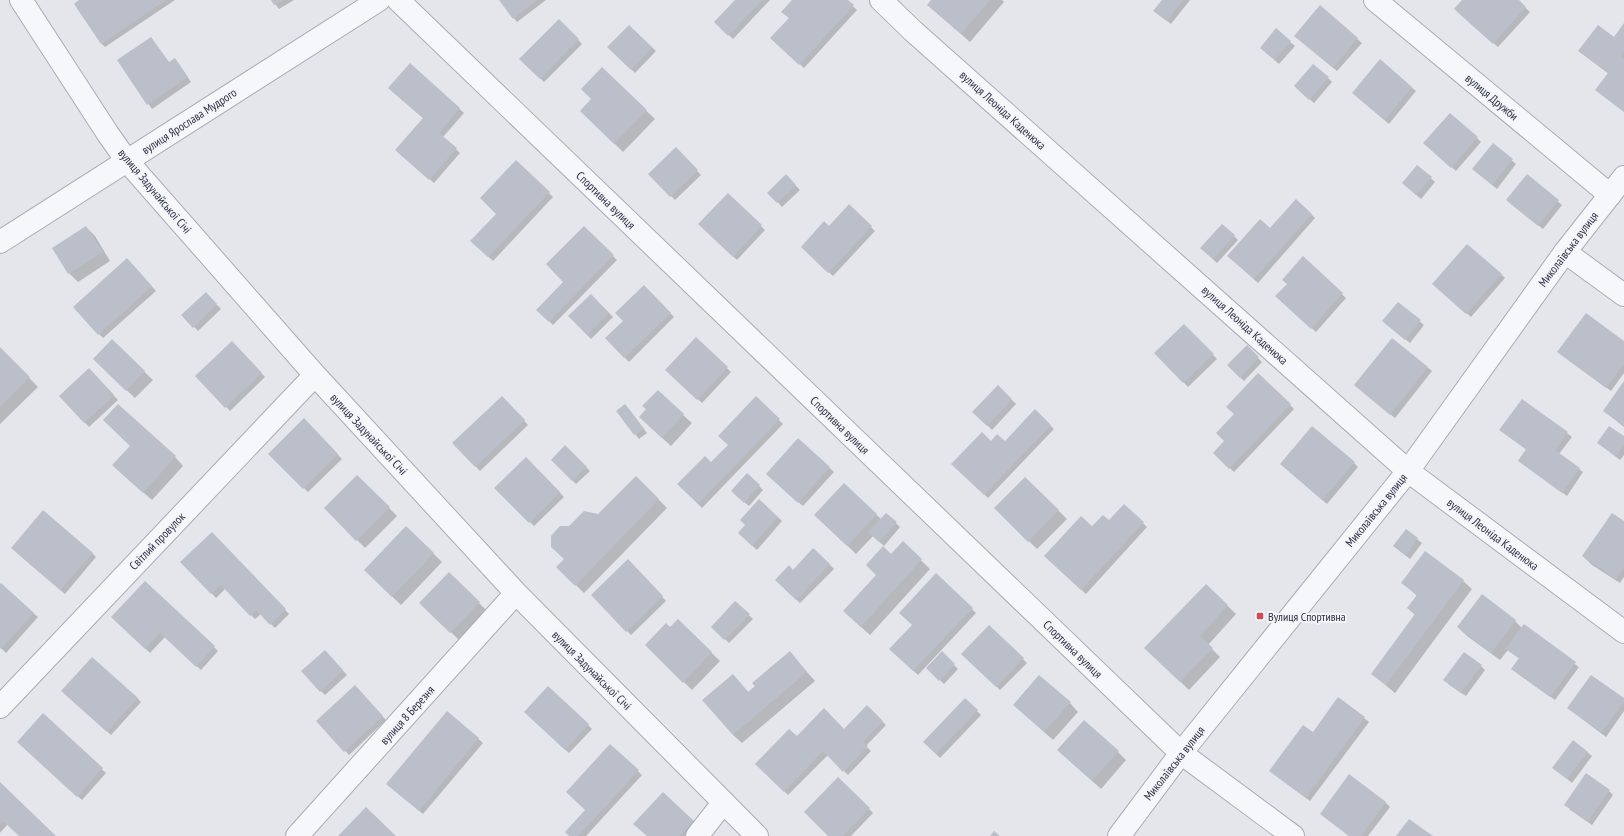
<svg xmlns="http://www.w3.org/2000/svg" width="1624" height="836" font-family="'PT Sans Narrow',sans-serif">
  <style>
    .shadow { fill: #0003 }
    .building { fill: #bbbfc9 }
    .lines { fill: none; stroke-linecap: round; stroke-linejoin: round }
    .minor-casing { stroke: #a9acb6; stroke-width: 24 }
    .tertiary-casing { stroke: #a9acb6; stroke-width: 24 }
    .minor { stroke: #f6f7fa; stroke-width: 22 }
    .tertiary { stroke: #f6f7fa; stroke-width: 22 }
    .poi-dot { fill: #cd4c53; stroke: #f4f5f9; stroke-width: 1.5 }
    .labels { text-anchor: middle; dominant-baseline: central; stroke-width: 4; stroke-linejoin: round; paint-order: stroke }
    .street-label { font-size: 12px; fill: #2b3244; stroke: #f4f5f9 }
    .poi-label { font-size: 12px; fill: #2b3244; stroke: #f4f5f9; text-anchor: start }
  </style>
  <rect width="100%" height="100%" fill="#e4e6eb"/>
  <!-- shadow -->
  <path class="shadow" d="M81 0H175L105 47 101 43Z
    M272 0H294L279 9Z
    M500 0H546L517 22Z
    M737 0H770L733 39 715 22Z
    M793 0H846L857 10 804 68 772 38 790 18Z
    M932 0H1002L1004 2 970 42 928 5Z
    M1163 0H1190L1171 24 1159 15Z
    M1464 0H1517L1530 12 1498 47 1460 13Z
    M1320 7 1362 43 1337 71 1300 40Z
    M559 20 582 44 544 82 520 59Z
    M1624 25V112L1596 90 1609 74 1584 55 1614 38Z
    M629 26 656 51 635 73 609 47Z
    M1276 30 1295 46 1279 64 1265 52Z
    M151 38 169 63 175 59 191 82 152 109 118 60Z
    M1380 61 1416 91 1389 124 1357 97Z
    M410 65 464 113 443 137 460 153 434 183 400 154 424 119 393 92Z
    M602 69 655 119 623 152 582 111 593 99Z
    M1328 78 1332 82 1314 103 1299 90Z
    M1477 138 1481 142 1456 171 1429 147Z
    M1493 145 1516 164 1497 189 1478 173Z
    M676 149 701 175 675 200 650 174Z
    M516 162 553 197 493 261 472 241 497 214Z
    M1417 166 1435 182 1421 199 1407 187Z
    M786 176 800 190 782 207 769 193Z
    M1527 176 1562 205 1543 229 1511 204Z
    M728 194 765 230 737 260 699 224Z
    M849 206 875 231 833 276 802 247 829 227Z
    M1311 214 1315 218 1258 283 1233 260 1270 230Z
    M86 227 95 236 110 261 78 282 69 273Z
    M584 227 617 260 553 325 538 310 564 282Z
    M1234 236 1238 240 1217 263 1205 252Z
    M1303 258 1346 298 1316 332 1281 300 1288 284Z
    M131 264 156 291 103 338 99 334Z
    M1501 274 1505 278 1471 317 1438 288Z
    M644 286 674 317 629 362 606 338 624 321Z
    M206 294 221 309 198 331 183 315Z
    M591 295 613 317 591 339 569 316Z
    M1398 304 1424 325 1410 343 1388 325Z
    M1184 325 1217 359 1188 387 1156 353Z
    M696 338 731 372 702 403 667 370Z
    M1392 339 1432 371 1395 418 1355 385Z
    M112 341 153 380 135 398 103 368Z
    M232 342 265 377 230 411 197 376Z
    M1624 342V373L1611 391 1562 355Z
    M1247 347 1262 362 1244 381 1228 365Z
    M0 348 38 387 0 424Z
    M89 369 118 400 89 427 60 396Z
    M1259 374 1294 409 1234 472 1214 453 1226 441 1235 414Z
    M1624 383V427L1604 411Z
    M998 386 1016 404 992 430 974 412Z
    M502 397 528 425 480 471 454 443Z
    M756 398 783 424 702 508 679 484 711 463 729 445Z
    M1522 400 1572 437 1559 454 1583 472 1567 496 1519 461 1527 450 1505 434Z
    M629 409 647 433 639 439 617 411Z
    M647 409 683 415 692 423 671 446 649 426Z
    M1035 411 1054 429 988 498 953 464 991 442H1005Z
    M304 420 342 459 308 492 270 454Z
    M1624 437V455L1620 460 1598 443Z
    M798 439 834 472 803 506 771 478Z
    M565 446 590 471 576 484 552 460Z
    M175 457 183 466 152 500 122 474Z
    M526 458 564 497 534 526 496 488Z
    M1354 463 1358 467 1327 504 1281 464Z
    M357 476 397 516 365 548 325 508Z
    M636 477 667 508 584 593 558 567 565 559 569 527 598 515Z
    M1025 478 1067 519 1037 549 995 508Z
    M844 484 881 519 886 514 900 527 884 546 873 536 856 554 824 523Z
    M759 486 763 490 749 506 736 495Z
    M759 500 782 521 757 550 743 537Z
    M1124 505 1147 527 1086 594 1045 556 1092 527 1109 521Z
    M1624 522V577L1620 583 1592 565 1583 556Z
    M406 527 442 562 401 605 365 570Z
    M1406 531 1422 543 1410 559 1394 546Z
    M212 533 289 614 275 628 261 614 255 619 225 589 216 598 182 562Z
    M903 543 930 569 870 635 853 620 891 555Z
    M814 549 834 569 800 603 776 580 793 571Z
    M16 552 92 553 96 557 65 594Z
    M1425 552 1463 581 1472 589 1395 693 1372 674 1415 615 1408 608 1417 596 1403 582Z
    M628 561 666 601 631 635 592 595Z
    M449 573 488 612 460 641 421 603Z
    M936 575 976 613 918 675 891 649 913 625Z
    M145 582 218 651 201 670 165 637 150 653 112 617Z
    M1206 585 1236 614 1208 645 1220 657 1189 690 1154 656Z
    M0 586 38 617 6 653 0 647Z
    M735 602 753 619 729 643 712 627Z
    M678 620 720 661 692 690 646 645 670 629Z
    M1515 621 1522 628 1579 667 1555 700 1517 673 1520 659 1508 650 1500 660 1467 636 1458 627Z
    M989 626 1027 663 1000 690 963 654Z
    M325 651 347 675 325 695 321 691Z
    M790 653 815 681 742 743 733 735V675L749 693Z
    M942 653 958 669 944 684 928 668Z
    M1481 666 1485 670 1466 696 1448 684Z
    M355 687 386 720 349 755 318 721Z
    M67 695 137 698 141 702 111 735Z
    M1339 698 1369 722 1310 801 1275 775 1313 733Z
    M965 699 981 715 940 758 924 742Z
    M1624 700V711L1606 737 1568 708Z
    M1070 703 1078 712 1053 740 1023 713Z
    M867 707 886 725 866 746 871 751 848 775 828 755 788 795 757 764 797 738 844 730Z
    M447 712 483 743 423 814 392 788Z
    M43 715 106 773 82 800 22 746Z
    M529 716 588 725 592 729 569 753Z
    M610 745 642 775 586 836H570L587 810Z
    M1058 750 1118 752 1126 760 1101 789Z
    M1587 752 1592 756 1572 783 1554 768Z
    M838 779 873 813 851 836H829Z
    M0 784 54 836H21L8 824 0 833Z
    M1609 791 1613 795 1592 825 1569 809Z
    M663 793 697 826 688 836H648Z
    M1385 802 1390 807 1368 836H1349L1321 814Z"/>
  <!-- building -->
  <path class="building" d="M79 0H166L101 44 74 4Z
    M271 0H284L274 5Z
    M499 0H537L513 19Z
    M735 0H762L728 36 714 22Z
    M792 0H848L854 5 799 65 770 38 789 18 781 12Z
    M931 0H990L961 34 927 5Z
    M1162 0H1183L1167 21 1153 11Z
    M1462 0H1519L1526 7 1493 44 1454 9Z
    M1320 5 1358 38 1333 68 1294 36Z
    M559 19 579 39 540 79 519 59Z
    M1624 23V51L1621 56 1624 58V112L1595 90 1608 73 1578 51 1598 25 1614 37Z
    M629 25 652 47 631 70 607 47Z
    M1276 28 1291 41 1275 60 1260 48Z
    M151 37 169 62 175 58 188 77 147 105 117 60Z
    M1380 59 1412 87 1385 120 1352 93Z
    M410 63 460 108 439 133 457 148 429 180 395 150 423 118 388 88Z
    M1313 64 1329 77 1309 100 1294 86Z
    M602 67 647 110 614 144 580 111 591 99 581 89Z
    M1450 113 1478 137 1451 168 1423 143Z
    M1493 143 1513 159 1492 185 1472 169Z
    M676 147 698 170 670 197 648 174Z
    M516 160 550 192 488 257 470 241 496 214 480 198Z
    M1417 165 1432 177 1416 195 1402 183Z
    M786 174 796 185 777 203 767 193Z
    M1527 174 1559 200 1538 226 1506 200Z
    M728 193 762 225 733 257 698 224Z
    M1296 199 1312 214 1254 279 1227 256 1260 219 1270 228Z
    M849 204 872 226 828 273 801 247 824 221 829 226Z
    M1222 224 1235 235 1213 259 1200 248Z
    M86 226 103 252 68 274 52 248Z
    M584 226 614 255 549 322 536 310 563 282 546 264Z
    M1467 244 1502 274 1466 314 1432 284Z
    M1303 256 1343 293 1311 329 1275 296 1287 284 1282 280Z
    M127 258 152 286 98 335 73 307Z
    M644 285 671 313 624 358 605 338 623 321 615 313Z
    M206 292 217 304 193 328 181 315Z
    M591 294 609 313 587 335 568 316Z
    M1398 302 1421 320 1405 340 1382 321Z
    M1586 313 1624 341V364L1606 388 1557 352Z
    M1184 324 1214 354 1183 383 1154 353Z
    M696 337 728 367 697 400 665 370Z
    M1392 338 1428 367 1390 415 1354 385Z
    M112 339 145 371 126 391 93 359Z
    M232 341 262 373 225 408 195 376Z
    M1247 345 1259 357 1240 378 1227 365Z
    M0 347 30 377 0 407Z
    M89 368 114 395 84 423 59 396Z
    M1258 373 1291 404 1229 469 1213 453 1224 441 1216 433 1234 414 1226 407Z
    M1624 381V426L1603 411Z
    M998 385 1012 399 987 426 972 412Z
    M658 390 684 414 662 438 639 417 646 409 642 406Z
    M502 396 525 420 475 467 452 443Z
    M756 396 780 419 698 504 677 484 705 456 711 462 728 445 718 436Z
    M1522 399 1568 432 1555 450 1580 468 1562 493 1518 461 1526 449 1499 430Z
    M118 404 176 456 143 493 112 465 130 446 103 420Z
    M625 404 644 429 634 435 616 411Z
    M1035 409 1051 425 984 495 951 464 982 432 991 441 997 434 1005 441Z
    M304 418 338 454 303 489 268 454Z
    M1312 426 1355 462 1322 500 1280 464Z
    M1609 426 1624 436V445L1616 456 1597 443Z
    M798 438 830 467 798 503 766 474Z
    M565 445 587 467 572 481 551 460Z
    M526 457 560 492 529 523 494 488Z
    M747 473 760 485 744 503 731 491Z
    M357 475 390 507 356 541 324 508Z
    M636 476 659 499 575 586 556 567 564 559 551 547V536L560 526H569L584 511 598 514Z
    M1025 477 1059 510 1028 542 994 508Z
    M844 483 877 514 847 546 814 515Z
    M759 499 778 517 752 546 738 533 745 525 740 520Z
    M1124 504 1144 522 1081 590 1044 556 1081 516 1092 526 1103 515 1109 520Z
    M43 510 93 553 60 590 11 548Z
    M886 513 897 522 879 542 868 532Z
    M1612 513 1624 521V567L1616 579 1582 556Z
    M406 526 434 553 392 597 364 570Z
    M1406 529 1418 538 1406 556 1393 546Z
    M212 532 286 609 270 625 256 610 250 616 221 585 211 594 180 562Z
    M903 541 922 559 861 627 843 611 876 575 866 565 883 546 891 554Z
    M813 548 830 564 796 600 775 580 789 565 793 570Z
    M1425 551 1464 580 1386 685 1371 674 1415 614 1407 608 1417 595 1401 583Z
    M628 559 663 596 626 632 591 595Z
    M449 572 480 602 450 633 419 603Z
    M936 573 973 608 913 671 889 649 912 625 899 613Z
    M145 581 215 646 196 667 160 633 145 649 111 617Z
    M1 583 34 613 1 649 0 648V584Z
    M1206 584 1228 605 1200 636 1213 648 1180 682 1144 648Z
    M1482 594 1516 620 1491 653 1457 627Z
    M735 601 750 614 724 640 711 627Z
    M678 619 712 652 683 683 645 645 666 623 670 627Z
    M1524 624 1576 662 1550 697 1511 669 1519 658 1505 649Z
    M989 625 1024 658 996 687 961 654Z
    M325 650 343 670 320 692 301 671Z
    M790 651 807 672 733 735 702 700 733 674 748 692 755 686 752 683Z
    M942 651 955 664 939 681 926 668Z
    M1464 652 1482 665 1461 693 1443 680Z
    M92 657 138 698 107 732 61 691Z
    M1039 675 1071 702 1044 732 1013 705Z
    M1591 675 1624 698V702L1601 733 1567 708Z
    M355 685 383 716 344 752 316 721Z
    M548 686 589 724 565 750 524 712Z
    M1338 697 1365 717 1306 798 1269 771 1303 725 1313 732Z
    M965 698 978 710 936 754 923 742Z
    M867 705 883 721 863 741 868 746 843 772 823 751 784 792 755 764 789 729 797 736 824 708 844 729Z
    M447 711 479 738 419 811 386 784Z
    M43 713 103 768 77 797 17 742Z
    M1084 720 1119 751 1092 781 1057 750Z
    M1573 740 1588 752 1567 779 1552 768Z
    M610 744 639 770 578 836H569L565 832 585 810 566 792Z
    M1586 773 1610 790 1588 821 1564 805Z
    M1349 774 1386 802 1361 836H1349L1320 814Z
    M838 777 870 808 843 836H828L804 812Z
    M0 782 56 836H19L3 821 0 825Z
    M663 792 694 821 680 836H647L633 824Z
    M366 807 396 836H338Z
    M1409 819 1433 836H1396Z
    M994 831 1000 836H990Z"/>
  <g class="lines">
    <!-- minor casing -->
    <g class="minor-casing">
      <path id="minor" d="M21 0 108 134 127 161 315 375 516 593 757 836
        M398 0 1181 753 1293 836
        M881 0 913 31 1408 471 1624 632
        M1375 0 1610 195
        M1565 252 1624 295
        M0 707 315 375
        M297 836 516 593
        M697 836 723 803"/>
    </g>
    <!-- tertiary casing -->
    <g class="tertiary-casing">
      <path id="tertiary" d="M0 242 379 0
        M1119 836 1181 753 1408 471 1565 252 1624 177"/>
    </g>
    <!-- minor -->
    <use href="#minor" class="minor"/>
    <!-- tertiary -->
    <use href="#tertiary" class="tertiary"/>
  </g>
  <!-- markers -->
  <rect class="poi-dot" x="1256" y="612" width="8" height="8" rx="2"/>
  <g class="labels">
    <!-- street labels -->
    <g class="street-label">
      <text transform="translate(1492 97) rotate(40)">вулиця Дружби</text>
      <text transform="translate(1003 110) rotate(42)">вулиця Леоніда Каденюка</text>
      <text transform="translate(189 121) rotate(-33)">вулиця Ярослава Мудрого</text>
      <text transform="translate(155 191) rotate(50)">вулиця Задунайської Січі</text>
      <text transform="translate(606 200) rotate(44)">Спортивна вулиця</text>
      <text transform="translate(1568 249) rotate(-53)">Миколаївська вулиця</text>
      <text transform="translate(1245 325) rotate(42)">вулиця Леоніда Каденюка</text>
      <text transform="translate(840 425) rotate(44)">Спортивна вулиця</text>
      <text transform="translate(369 434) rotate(47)">вулиця Задунайської Січі</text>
      <text transform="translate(1376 510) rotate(-51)">Миколаївська вулиця</text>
      <text transform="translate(1493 534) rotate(37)">вулиця Леоніда Каденюка</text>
      <text transform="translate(157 541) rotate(-46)">Світлий провулок</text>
      <text transform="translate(1073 649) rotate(44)">Спортивна вулиця</text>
      <text transform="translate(592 670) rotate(45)">вулиця Задунайської Січі</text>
      <text transform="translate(407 715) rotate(-48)">вулиця 8 Березня</text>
      <text transform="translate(1174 763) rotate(-52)">Миколаївська вулиця</text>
    </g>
    <!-- poi labels -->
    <g class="poi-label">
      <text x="1268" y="616">Вулиця Спортивна</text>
    </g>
  </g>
</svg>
